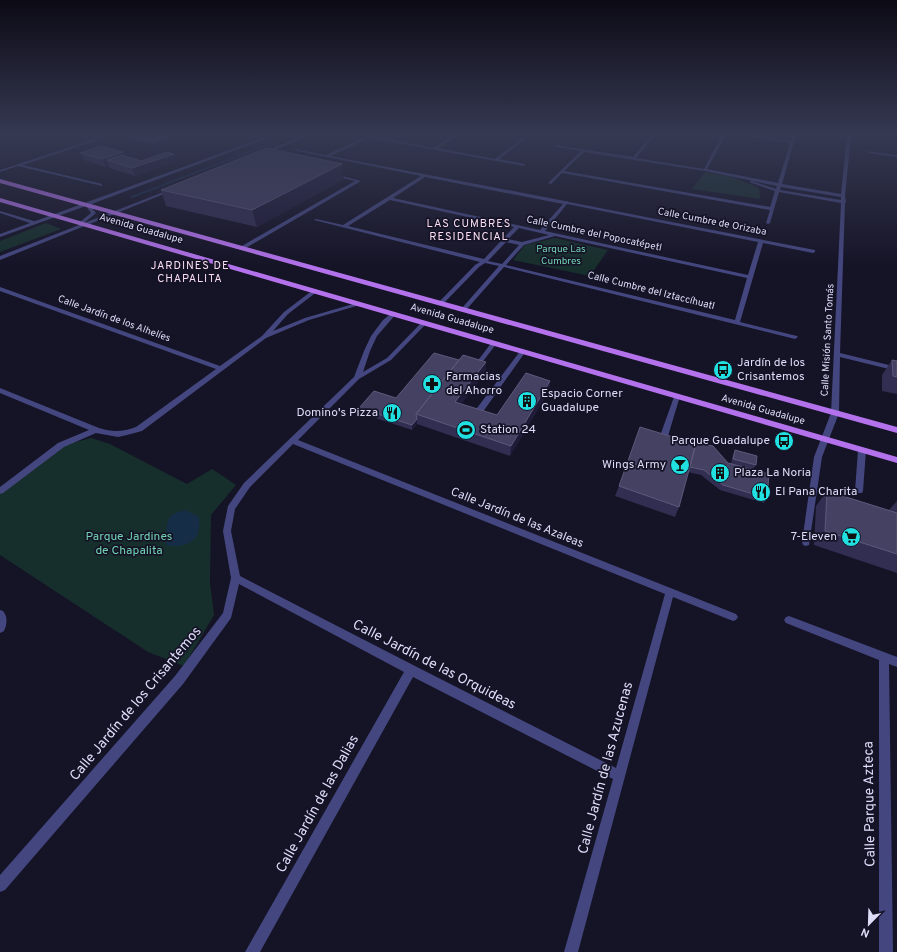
<svg xmlns="http://www.w3.org/2000/svg" width="897" height="952" font-family="Overpass,sans-serif">
  <style>
    .green { fill: #172f2c }
    .water { fill: #162d47 }
    .lines { fill: none; stroke-linecap: round; stroke-linejoin: round }
    .stream { fill: #162d47; fill-rule: evenodd }
    .service { fill: #44477f; fill-rule: evenodd }
    .minor { fill: #44477f; fill-rule: evenodd }
    .tertiary { fill: #44477f; fill-rule: evenodd }
    .primary { fill: #b372ec; fill-rule: evenodd }
    .wall { fill: #322e51 }
    .shaded-wall { fill: #1f1b38 }
    .building { fill: #444163; stroke: #5c597b }
    .labels { text-anchor: middle; dominant-baseline: central; stroke-width: 3.5; stroke-linejoin: round; paint-order: stroke }
    .far-street-label { font-size: 10px; fill: #ddddfa; stroke: #151326 }
    .far-park-label { font-size: 10px; fill: #71d2b1; stroke: #151326 }
    .far-neighbourhood-label { font-size: 11px; letter-spacing: 1px; fill: #fbdef3; stroke: #151326 }
    .poi-label { font-size: 12px; fill: #ddddfa; stroke: #151326; text-anchor: start }
    .street-label { font-size: 12px; fill: #ddddfa; stroke: #151326 }
    .park-label { font-size: 12px; fill: #71d2b1; stroke: #151326 }
    .near-street-label { font-size: 14px; fill: #ddddfa; stroke: #151326 }
  </style>
  <rect width="100%" height="100%" fill="#151326"/>
  <!-- green -->
  <path class="green" d="M705 172 733 177 759 188 760 199 692 189Z
    M46 223 61 229 0 252V241Z
    M555 238 608 250 590 276 513 260 525 245Z
    M91 438 110 444 187 484 212 469 236 485 211 515 210 583 214 615 184 666 148 652 0 555V494L61 446Z"/>
  <!-- water -->
  <path class="water" d="M186 510 199 517C199 522 200 528 198 533 194 545 177 548 166 545 168 524 162 515 186 510Z"/>
  <g class="lines">
    <!-- stream -->
    <path class="stream" d="M291 135H295L132 198 129 197Z"/>
    <!-- service -->
    <path class="service" d="M107 135H113L23 165 102 184V186L18 166 0 172V170Z
      M334 174 361 181 244 249H240V247L355 181 334 176Z
      M0 211 37 222V223L33 224 0 213Z
      M494 341 497 343 477 369H473V367L492 342Z
      M523 349 526 351 480 416H474L473 414 474 412 521 350Z
      M675 394H677L680 396 668 436 664 439 660 436Z
      M862 447 866 450 863 491 862 493H856L855 491 858 450Z"/>
    <!-- minor -->
    <path class="minor" d="M370 135 434 148 453 135H458L438 148 495 159 526 135H530L499 159 525 164 524 166 369 138 330 156 565 201H567L569 202 815 250V252L813 253 763 243 740 322 797 336 798 337 795 339 504 267 466 310H462V308L499 266 485 263 479 267 443 304H439V302L475 265 480 262 314 220 316 219 343 225 421 176 293 150 295 149 326 155ZM425 177 563 204 540 230 393 198ZM390 200 514 227 484 259 348 226ZM567 204 758 242 748 275 545 231ZM519 228 549 235 522 242 508 239ZM555 236 747 278 735 320 506 265 524 245ZM506 242 519 245 502 264 488 261Z
      M579 135H584L580 138H578Z
      M651 135H655L636 158 704 169 722 135H726L707 169 778 183 790 143 741 135H752L791 141 792 135H796L782 184 841 194 847 135H851L845 196 846 202 845 203 840 353 897 367V371L840 357 839 413 822 457 809 545 806 546 803 545 802 542 814 457 831 413 841 203 779 192 770 223 768 224 766 223 770 210 562 173 551 184 548 183 581 151 556 147 555 145 633 157ZM584 152 705 171 777 186 776 189 752 181 749 182 775 191 770 207 564 171ZM781 187 841 197V200L780 190Z
      M867 151 897 155V157L868 153Z
      M0 287 220 366 262 336 284 312 313 290 318 291 288 314 273 331 305 318 360 302 363 304 309 320 266 338 142 431 127 435 118 437 96 433 64 447 3 493 0 494V487L58 443 89 430 0 393V388L99 428C112 432 123 432 136 427L216 369 0 291Z
      M393 312 396 314 377 336 370 351 363 372 387 358 422 322 424 321 427 323 391 360 359 379 298 440 736 614 738 617 736 620 733 621 673 597 578 952H564L613 779 413 677 260 952H245L404 672 239 584 231 618 183 684 5 890 0 892V875L175 676 223 613 231 578 223 531 228 506 244 483 354 377 364 351 371 336 383 320ZM293 444 665 594 616 768 415 666 240 576 231 531 235 509 250 487Z
      M0 610 3 611C8 617 7 624 4 631L0 633Z
      M789 616 897 657V667L889 664 893 952H879V660L786 623 784 620 786 617Z"/>
    <!-- tertiary -->
    <path class="tertiary" d="M270 135H276L89 205 96 213 84 223 80 222 91 213 86 206 0 237V234Z
      M305 135H311L264 154 261 153Z
      M171 189 174 190 0 260V256Z"/>
    <!-- primary -->
    <path class="primary" d="M0 179 897 427V433L0 183Z
      M0 198 897 457V463L0 202Z"/>
  </g>
  <!-- wall -->
  <path class="wall" d="M124 135H181L182 137 156 146 124 138Z
    M123 152 124 156 141 161H176L135 176 110 168 109 166 106 167 84 160 80 153Z
    M344 179 257 227 166 206 161 190Z
    M459 360 486 362V372L461 404 497 415 550 381 549 391 510 456 417 424 412 430 360 413 359 408 396 398Z
    M892 360 897 361V394L882 391V375Z
    M696 442 728 463H731L733 455 735 450 756 465 753 470 767 498 764 503 720 490 701 475 688 472 679 507 675 517 615 496 619 486 695 444Z
    M827 491 889 510 897 501V573L814 545 816 506Z"/>
  <!-- shaded-wall -->
  <path class="shaded-wall" d="M174 135H181L182 137 156 146 154 142Z
    M123 152 126 160H107L109 166 106 167 102 159Z
    M174 154 176 161 135 176 132 168Z
    M342 164 344 179 257 227 252 210Z
    M486 362V372L455 412V402Z
    M550 381 549 391 510 456 511 446Z
    M417 419V424L412 430V425Z"/>
  <!-- building -->
  <path class="building" d="M128 135H174L154 142Z
    M101 146 123 152 102 159 80 153Z
    M267 148 342 164 252 210 161 190Z
    M167 152 174 154 132 168 107 160 122 155 141 161Z
    M434 353 459 360 416 414 417 419 412 425 359 408 374 391 396 398Z
    M463 355 486 362 455 402 497 415 526 373 550 381 511 446 416 414Z
    M892 360 897 361V377L893 376Z
    M640 427 696 444 679 507 619 486Z
    M696 442 713 446 728 463 769 474 767 498 723 485 704 470 690 467Z
    M735 450 757 456 756 465 733 459Z
    M827 491 897 513V554L825 531Z"/>
  <!-- sky -->
  <linearGradient id="sky" x2="0" y2="1"><stop stop-color="#0c0a15"/><stop offset="0.5" stop-color="#353952"/><stop offset="1" stop-color="#353952" stop-opacity="0"/></linearGradient>
  <rect width="897" height="268" fill="url(#sky)"/>
  <!-- icons -->
  <defs>
    <g id="bus-disc" transform="scale(1)"><circle r="9.5" fill="#21e0e1" stroke="#151326"/><path d="M-5-6H5V4H4V6H2V4H-2V6H-4V4H-5ZM-3.5-4V0h7V-4ZM-3.5 1.2v1.5H-2V1.2ZM2 1.2v1.5H3.5V1.2Z" fill="#111"/></g>
    <g id="pharmacy-disc" transform="scale(1)"><circle r="9.5" fill="#21e0e1" stroke="#151326"/><path d="M-2-6h4v4h4v4h-4v4h-4v-4h-4v-4h4Z" fill="#111"/></g>
    <g id="building-disc" transform="scale(1)"><circle r="9.5" fill="#21e0e1" stroke="#151326"/><path d="M-4-6H4V6H1V3H-1V6H-4ZM-2.5-4.3h1.7v1.8h-1.7ZM.8-4.3h1.7v1.8H.8ZM-2.5-1h1.7V.8h-1.7ZM.8-1h1.7V.8H.8Z" fill="#111"/></g>
    <g id="restaurant-disc" transform="scale(1)"><circle r="9.5" fill="#21e0e1" stroke="#151326"/><path d="M-5-6h1v4h1v-4h1v4h1v-4h1v5L-1.5 .5V6h-2V.5L-5-1ZM5-6V6H3V1.5H1.5Q1.5-4 5-6Z" fill="#111"/></g>
    <g id="stadium-disc" transform="scale(1)"><circle r="9.5" fill="#21e0e1" stroke="#151326"/><path d="M0-5a6.5 5 0 1 0 0 10a6.5 5 0 1 0 0-10ZM-3.5-1.8h7v3.6h-7Z" fill="#111"/></g>
    <g id="bar-disc" transform="scale(1)"><circle r="9.5" fill="#21e0e1" stroke="#151326"/><path d="M-6-5H6L.8 .8V4.5H3.5V6h-7V4.5H-.8V.8Z" fill="#111"/></g>
    <g id="supermarket-disc" transform="scale(1)"><circle r="9.5" fill="#21e0e1" stroke="#151326"/><path d="M-6-5.5h2.5l.6 2H6L4.5 2H-2.5L-4.4-4H-6ZM-1.5 3.2a1.3 1.3 0 1 0 .1 0ZM3 3.2a1.3 1.3 0 1 0 .1 0Z" fill="#111"/></g>
  </defs>
  <g fill-rule="evenodd">
    <use href="#bus-disc" x="723" y="370"/>
    <use href="#pharmacy-disc" x="432" y="384"/>
    <use href="#building-disc" x="527" y="401"/>
    <use href="#restaurant-disc" x="392" y="413"/>
    <use href="#stadium-disc" x="466" y="430"/>
    <use href="#bus-disc" x="784" y="441"/>
    <use href="#bar-disc" x="680" y="465"/>
    <use href="#building-disc" x="720" y="473"/>
    <use href="#restaurant-disc" x="761" y="492"/>
    <use href="#supermarket-disc" x="851" y="537"/>
  </g>
  <g class="labels">
    <!-- far-street labels -->
    <g class="far-street-label">
      <text transform="translate(712 222) rotate(11)">Calle Cumbre de Orizaba</text>
      <text transform="translate(141 229) rotate(16)">Avenida Guadalupe</text>
      <text transform="translate(594 234) rotate(12)">Calle Cumbre del Popocatépetl</text>
      <text transform="translate(651 291) rotate(14)">Calle Cumbre del Iztaccíhuatl</text>
      <text transform="translate(114 319) rotate(20)">Calle Jardín de los Alhelíes</text>
      <text transform="translate(452 319) rotate(16)">Avenida Guadalupe</text>
      <text transform="translate(828 340) rotate(-87)">Calle Misión Santo Tomás</text>
      <text transform="translate(763 410) rotate(16)">Avenida Guadalupe</text>
    </g>
    <!-- far-park labels -->
    <g class="far-park-label">
      <text x="561" y="249">Parque Las<tspan x="561" dy="12">Cumbres</tspan></text>
    </g>
    <!-- far-neighbourhood labels -->
    <g class="far-neighbourhood-label">
      <text x="469" y="224">LAS CUMBRES<tspan x="469" dy="13">RESIDENCIAL</tspan></text>
      <text x="190" y="266">JARDINES DE<tspan x="190" dy="13">CHAPALITA</tspan></text>
    </g>
    <!-- poi labels -->
    <g class="poi-label">
      <text x="737" y="363">Jardín de los<tspan x="737" dy="14">Crisantemos</tspan></text>
      <text x="446" y="377">Farmacias<tspan x="446" dy="14">del Ahorro</tspan></text>
      <text x="541" y="394">Espacio Corner<tspan x="541" dy="14">Guadalupe</tspan></text>
      <text x="378" y="413" text-anchor="end">Domino's Pizza</text>
      <text x="480" y="430">Station 24</text>
      <text x="770" y="441" text-anchor="end">Parque Guadalupe</text>
      <text x="666" y="465" text-anchor="end">Wings Army</text>
      <text x="734" y="473">Plaza La Noria</text>
      <text x="775" y="492">El Pana Charita</text>
      <text x="837" y="537" text-anchor="end">7-Eleven</text>
    </g>
    <!-- street labels -->
    <g class="street-label">
      <text transform="translate(517 518) rotate(22)">Calle Jardín de las Azaleas</text>
    </g>
    <!-- park labels -->
    <g class="park-label">
      <text x="129" y="537">Parque Jardines<tspan x="129" dy="14">de Chapalita</tspan></text>
    </g>
    <!-- near-street labels -->
    <g class="near-street-label">
      <text transform="translate(434 665) rotate(27)">Calle Jardín de las Orquideas</text>
      <text transform="translate(136 704) rotate(-50)">Calle Jardín de los Crisantemos</text>
      <text transform="translate(606 768) rotate(-75)">Calle Jardín de las Azucenas</text>
      <text transform="translate(318 804) rotate(-61)">Calle Jardín de las Dalias</text>
      <text transform="translate(870 804) rotate(-91)">Calle Parque Azteca</text>
    </g>
  </g>
  <!-- north arrow -->
  <g transform="translate(869 924) rotate(203)" stroke="#151326" stroke-width="3" paint-order="stroke">
  <path d="M0-3L7 15L0 10L-7 15Z" fill="#ddddfa"/>
  <text y="-6" font-size="11" font-weight="bold" text-anchor="middle" fill="#ddddfa">N</text>
  </g>
</svg>
